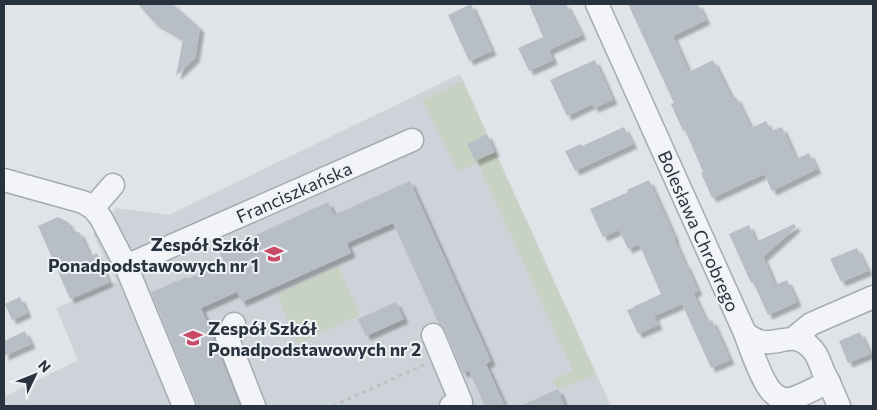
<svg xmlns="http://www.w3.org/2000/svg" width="877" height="410" font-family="Commissioner,sans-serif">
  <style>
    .built { fill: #ced3da }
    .green { fill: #c7d2c2 }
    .building { fill: #b8bec5; filter: url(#shadow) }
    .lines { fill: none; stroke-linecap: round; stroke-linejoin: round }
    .minor-casing { stroke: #a5abb2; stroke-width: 25 }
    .path { stroke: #bec2c7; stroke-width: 3; stroke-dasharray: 4 4; stroke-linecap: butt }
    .minor { stroke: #f3f4f7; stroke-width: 22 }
    .labels { text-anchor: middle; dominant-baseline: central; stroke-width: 4; stroke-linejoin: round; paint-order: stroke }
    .street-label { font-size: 18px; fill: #29333f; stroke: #f0f3f6 }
    .poi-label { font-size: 18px; font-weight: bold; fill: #29333f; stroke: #f0f3f6; text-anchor: end }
  </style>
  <defs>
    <filter id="shadow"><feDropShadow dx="4.5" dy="4.5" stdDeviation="1" flood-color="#0004"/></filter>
  </defs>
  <rect width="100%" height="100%" fill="#e0e4e8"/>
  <!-- built -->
  <path class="built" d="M460 74 611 406H4V397L78 360 56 308 116 282 93 234 116 208 169 215Z"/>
  <!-- green -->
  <path class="green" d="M463 81 487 134 467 144 475 160 495 152 596 374 558 389 553 380 573 371 478 163 458 171 422 100Z
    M338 266 360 315 297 344 277 294Z"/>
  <!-- building -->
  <path class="building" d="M138 4H173L200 28 195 58 176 76 183 39 154 22Z
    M471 4 492 51 469 61 448 15Z
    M529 4H566L582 35 549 50 553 60 529 71 518 48 543 37Z
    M628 4H698L706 20 673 36 689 72 713 60 732 98 736 97 751 128 766 121 771 131 782 127 796 159 809 153 817 169 772 191 764 174 712 198 701 173 703 172 685 130 683 131 671 104 674 103Z
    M595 60 613 100 594 108 592 104 567 116 550 80Z
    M624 127 633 144 575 171 565 151 581 144 582 146Z
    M487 134 495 152 475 161 467 144Z
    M649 180 675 238 674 239 685 264H686L698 291 693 293 707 322 712 320 730 360 711 368 682 304 654 316 658 325 638 334 627 310 633 308V307L661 294 639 244 628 249 619 230 603 237 590 209 628 192 627 190Z
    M410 181 491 361 486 364 505 406H485L469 371 463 373 445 330 439 324 393 223 347 243 351 253 242 302 237 292 201 308 214 340 240 406H198L151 292 187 277V279L224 262 219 252 328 202 334 215Z
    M58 217 68 222 71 229 80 233 90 256 97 253 109 282 70 299 38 226Z
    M794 224 796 227 763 257 775 285 787 280 797 302 768 315 753 282 751 283 729 234 749 225 756 242Z
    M857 248 868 271 841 282 830 259Z
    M20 297 27 313 12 320 5 304Z
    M396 302 404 319 366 336 358 319Z
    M25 331 31 344 4 356V341Z
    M860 332 870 354 848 363 839 341Z
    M558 389 565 406H520Z"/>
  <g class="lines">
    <!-- minor casing -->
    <g class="minor-casing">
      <path id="minor" d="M597 4 745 333C752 339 760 343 770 342 785 341 797 333 810 347 817 353 820 363 823 371 829 382 834 394 839 406
        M4 180 83 202 93 208 101 218 126 266 184 406
        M93 208 113 185
        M126 266 412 140
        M234 324 227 337 254 406
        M745 333C750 347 762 382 772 392 777 397 783 400 790 399 798 398 819 386 829 382
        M433 335 461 402 451 406
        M794 338 811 324 873 297"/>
    </g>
    <!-- path -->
    <path class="path" d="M333 406 426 364"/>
    <!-- minor -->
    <use href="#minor" class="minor"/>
  </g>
  <!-- icons -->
  <defs>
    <g id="school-bare" transform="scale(1.5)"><path d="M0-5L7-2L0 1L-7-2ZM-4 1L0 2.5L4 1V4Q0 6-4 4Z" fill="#c84a66" stroke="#f0f3f6" stroke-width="2.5" paint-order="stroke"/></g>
  </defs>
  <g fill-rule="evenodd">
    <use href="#school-bare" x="274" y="254"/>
    <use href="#school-bare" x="193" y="338"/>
  </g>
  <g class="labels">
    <!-- street labels -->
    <g class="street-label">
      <text transform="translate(294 192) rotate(-24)">Franciszkańska</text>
      <text transform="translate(699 231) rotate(66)">Bolesława Chrobrego</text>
    </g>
    <!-- poi labels -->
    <g class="poi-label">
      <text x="259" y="244">Zespół Szkół<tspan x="259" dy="21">Ponadpodstawowych nr 1</tspan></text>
      <text x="208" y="328" text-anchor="start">Zespół Szkół<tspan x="208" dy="21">Ponadpodstawowych nr 2</tspan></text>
    </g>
  </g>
  <!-- border -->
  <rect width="877" height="410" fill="none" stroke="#29333f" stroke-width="10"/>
  <!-- north arrow -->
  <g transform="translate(35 375) rotate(47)" stroke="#f0f3f6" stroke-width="4" paint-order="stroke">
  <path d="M0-4L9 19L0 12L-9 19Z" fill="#29333f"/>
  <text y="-8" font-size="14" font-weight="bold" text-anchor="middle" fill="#29333f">N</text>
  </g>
</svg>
